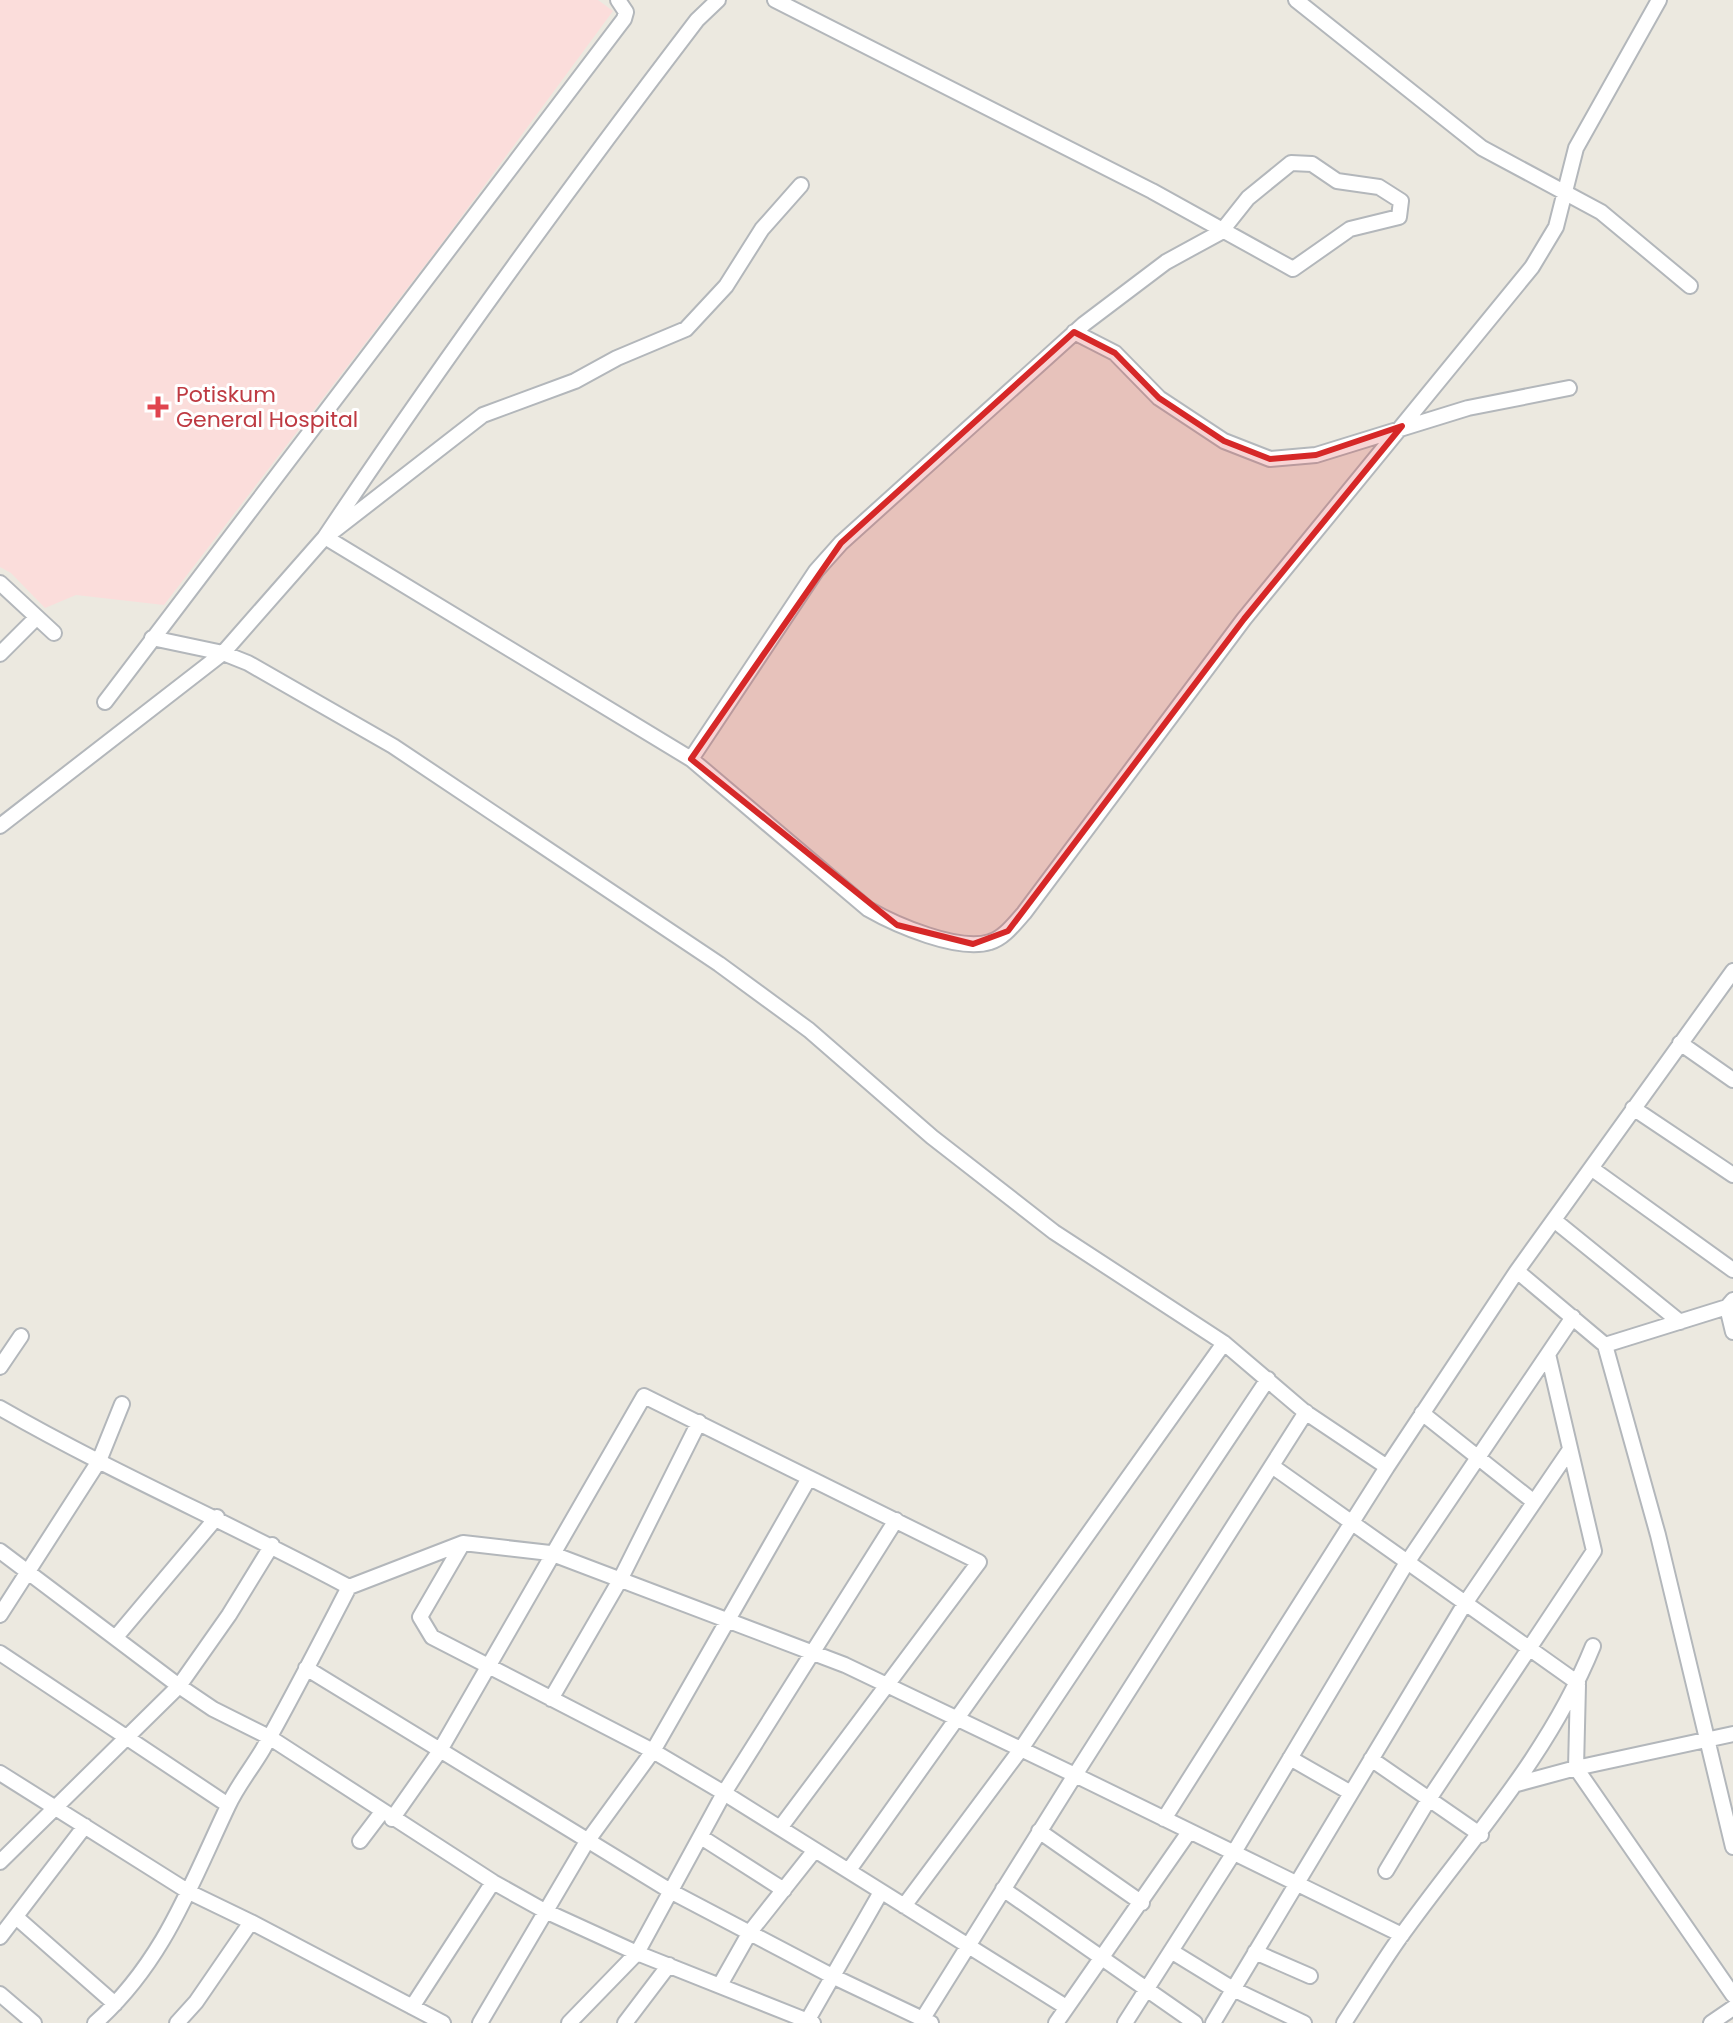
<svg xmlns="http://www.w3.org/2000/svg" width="1733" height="2023" font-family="Poppins,sans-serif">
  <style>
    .medical { fill: #fbdddb }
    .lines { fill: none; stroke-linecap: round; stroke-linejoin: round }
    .minor-casing { stroke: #b3b7bb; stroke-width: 18 }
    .minor { stroke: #fff; stroke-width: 14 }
    .marked { fill: #d62828; fill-opacity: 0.2; stroke: #d62828; stroke-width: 6; stroke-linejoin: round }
    .health-dot { fill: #e0444e; stroke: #fff; stroke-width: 3 }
    .labels { text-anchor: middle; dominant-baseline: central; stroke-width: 6; stroke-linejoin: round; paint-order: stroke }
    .health-label { font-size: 22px; fill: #be3a42; stroke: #fff; text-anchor: start }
  </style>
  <rect width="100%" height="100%" fill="#ece9e0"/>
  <!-- medical -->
  <path class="medical" d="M0 0H598L613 11 439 247 164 605 76 595 45 608 11 573 0 567Z"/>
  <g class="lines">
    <!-- minor casing -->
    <g class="minor-casing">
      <path id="minor" d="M1296 0 1482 148 1601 212 1690 286
        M1074 332 1115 353 1159 398 1224 441 1270 459 1316 455 1468 408 1569 388
        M335 530 483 415 575 381 617 358 686 329 726 286 762 229 801 185
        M325 537C443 360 568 189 697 20L718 0
        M0 583 54 633
        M152 638 223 653 248 663 393 746 719 964 809 1030 932 1137 1054 1232 1224 1343 1305 1412 1387 1467 1517 1271 1733 971
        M0 654 35 619
        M105 702 624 19 626 12 618 0
        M691 759 816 571 841 543 1084 324 1166 262 1221 232 1248 198 1291 163 1312 164 1337 181 1379 187 1401 201 1399 217 1350 229 1293 269 1152 191 775 0
        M0 826 223 653 325 537 691 759 868 909C896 925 958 952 990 942 1004 938 1014 924 1024 913L1244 619 1532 267 1556 227 1576 148 1659 0
        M1680 1043 1733 1080
        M1633 1108 1733 1175
        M1591 1168 1733 1270
        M1554 1220 1680 1322
        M1517 1271 1605 1345 1658 1535 1733 1847
        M1727 1307 1733 1332
        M1605 1345 1727 1307 1733 1300
        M0 1367 21 1336
        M0 1408C113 1473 234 1525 349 1587 321 1641 293 1696 263 1749 252 1768 237 1786 228 1806 190 1886 163 1963 95 2023
        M1306 1412 1075 1775 1402 1935
        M1422 1413 1534 1502
        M1272 1466 1578 1683
        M463 1543 420 1617 432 1637 653 1751 724 1793 1066 2007
        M0 1551 179 1686 213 1709 269 1737 493 1882 543 1910 637 1953 813 2023
        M349 1587 463 1543 550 1553 845 1665 1075 1775 920 2023
        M0 1615 99 1461 122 1404
        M116 1637 217 1517
        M0 1653 228 1805
        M306 1668 672 1892 832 1976 931 2023
        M1578 1685 1576 1768 1733 1734
        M551 1699 620 1580 699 1422
        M1290 1758 1351 1793
        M1371 1759 1481 1835
        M0 1773 189 1892 251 1922 196 2002 177 2023
        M1517 1784 1576 1768 1733 1995
        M392 1819 439 1752 644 1396 979 1562 780 1828
        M1164 1819 1387 1467
        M1039 1831 1142 1903
        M701 1837 784 1890
        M360 1841 382 1812
        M0 1862 179 1686 229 1615 272 1545
        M849 1870 1224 1343
        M1386 1871 1429 1799 1594 1551 1548 1354
        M1003 1889 1195 2023
        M904 1906 1021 1749 1268 1379
        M16 1917 115 2004
        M251 1922 443 2023
        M0 1937 85 1826
        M1171 1951 1233 1989 1304 2023
        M1255 1952 1310 1976
        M720 1985 750 1932 815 1850
        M0 1994 34 2023
        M412 2007 493 1882
        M480 2023 586 1843 653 1751 809 1478
        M569 2023 637 1953 724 1793 896 1520
        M625 2023 669 1965
        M806 2023 881 1892
        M1056 2023 1189 1832
        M1125 2023 1233 1854 1406 1564 1573 1317
        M1213 2023 1464 1605 1569 1451
        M1344 2023C1363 1994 1381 1964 1401 1936 1470 1840 1548 1757 1593 1646
        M1711 2023 1733 2008"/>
    </g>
    <!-- minor -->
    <use href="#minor" class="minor"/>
  </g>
  <!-- marked area -->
  <path class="marked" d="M1074 332 1115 353 1159 398 1224 441 1270 459 1316 455 1402 426 1244 619 1008 931 973 944 897 925 691 759 841 543Z"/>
  <!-- markers -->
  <path class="health-dot" d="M154 395h8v8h8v8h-8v8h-8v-8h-8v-8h8z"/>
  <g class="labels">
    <!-- health labels -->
    <g class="health-label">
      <text x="176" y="394">Potiskum<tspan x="176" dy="25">General Hospital</tspan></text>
    </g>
  </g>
</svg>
